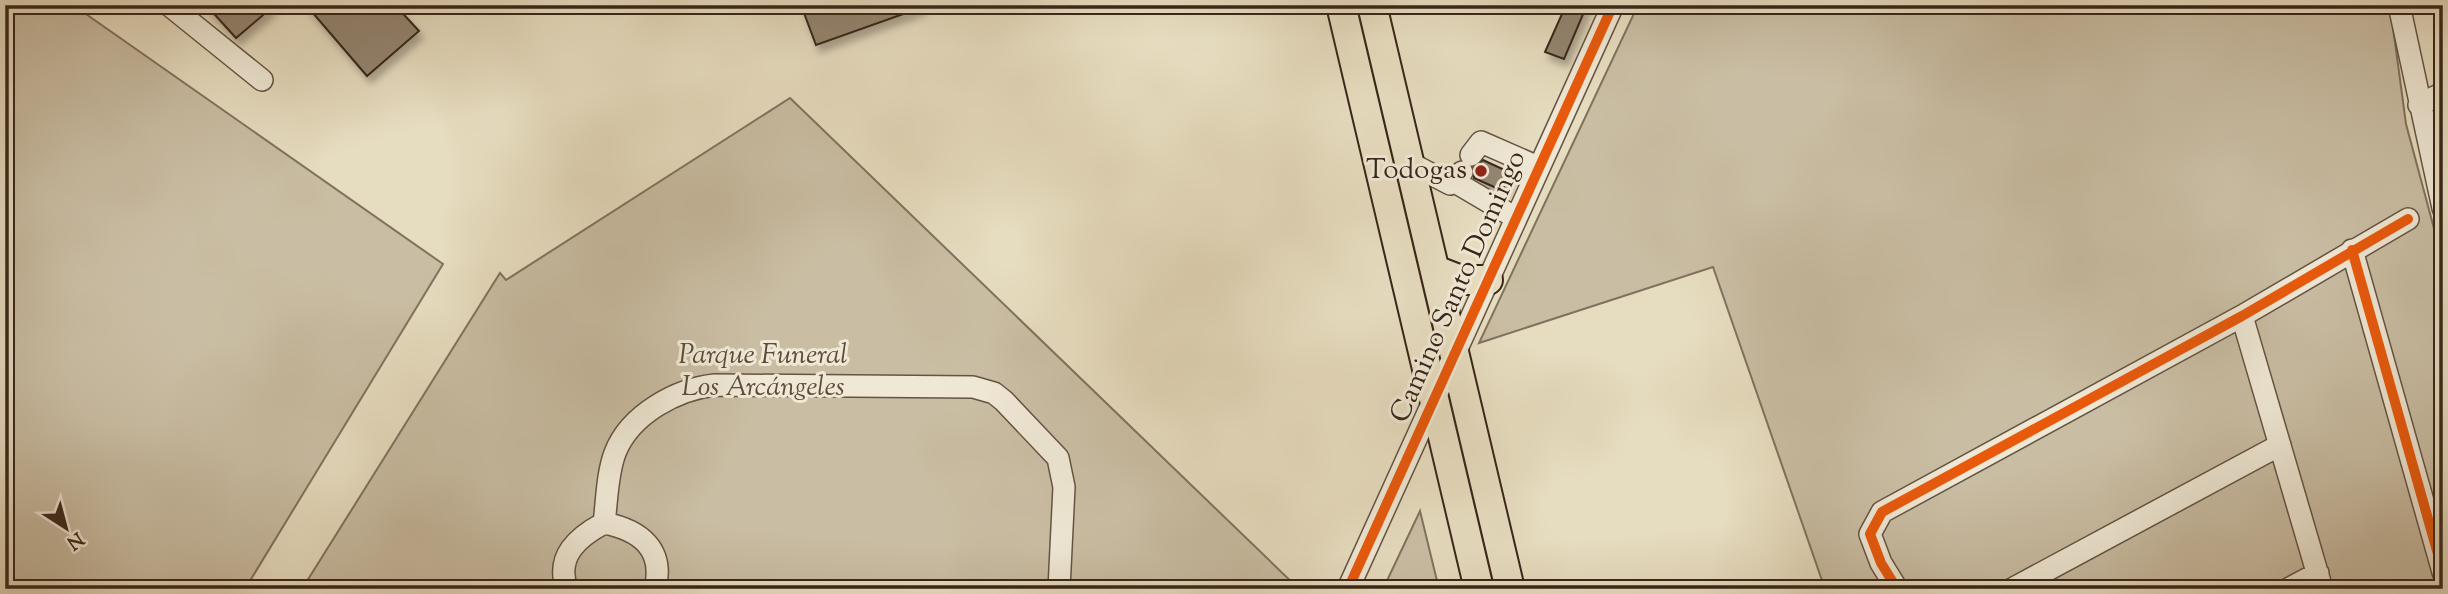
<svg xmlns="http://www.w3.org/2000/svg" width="2448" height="594" font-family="'Sorts Mill Goudy',serif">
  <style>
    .green { fill: #c9bda3; stroke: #81725e; stroke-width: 2 }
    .building { fill: #938570; stroke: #39261a; stroke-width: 2; filter: url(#shadow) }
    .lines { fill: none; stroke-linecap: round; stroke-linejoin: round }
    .minor-casing { stroke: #645443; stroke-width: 24 }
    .major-casing { stroke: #39261a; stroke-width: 32 }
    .minor { stroke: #efe8d5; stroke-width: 21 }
    .major { stroke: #e6dcbf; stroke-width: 28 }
    .cycleway-casing { stroke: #efe8d5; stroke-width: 15 }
    .cycleway { stroke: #e8590c; stroke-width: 10 }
    .poi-dot { fill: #8f2418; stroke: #efe8d5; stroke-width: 2.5 }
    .labels { text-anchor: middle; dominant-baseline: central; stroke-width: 6; stroke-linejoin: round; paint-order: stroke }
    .poi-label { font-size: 28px; fill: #39261a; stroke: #efe8d5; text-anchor: end }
    .street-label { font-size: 28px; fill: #39261a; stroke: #efe8d5 }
    .park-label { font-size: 28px; font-style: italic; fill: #5d4c3c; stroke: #efe8d5 }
  </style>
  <defs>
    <filter id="shadow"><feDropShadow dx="4" dy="7" stdDeviation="3.5" flood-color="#0004"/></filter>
  </defs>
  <rect width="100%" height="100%" fill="#e6dcbf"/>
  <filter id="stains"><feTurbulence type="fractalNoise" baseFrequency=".00286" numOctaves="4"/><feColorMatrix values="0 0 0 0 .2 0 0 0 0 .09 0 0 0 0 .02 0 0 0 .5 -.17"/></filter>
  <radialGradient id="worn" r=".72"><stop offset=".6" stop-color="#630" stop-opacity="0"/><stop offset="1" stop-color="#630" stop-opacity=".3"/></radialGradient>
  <!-- green -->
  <path class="green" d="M5 5H73L443 264 245 589H5Z
    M1638 5H2390L2406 124 2443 262V589H1825L1713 267 1479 343Z
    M790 98 1299 589H302L500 273 506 280Z
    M1420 511 1439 589H1383Z"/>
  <!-- building -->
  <path class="building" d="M206 5H275L236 38Z
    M306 5H395L419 31 367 76Z
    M801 5H923V7L816 45Z
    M1566 5H1587L1564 59 1545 52Z
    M1483 160 1511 173 1503 191 1474 178V167Z"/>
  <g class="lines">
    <!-- minor casing -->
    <g class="minor-casing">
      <path id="minor" d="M169 5 262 80
        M2399 5 2443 208
        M2419 105 2443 93
        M1471 155 1481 142 1538 167
        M1410 163 1450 184 1455 182 1462 172
        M1455 182 1516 218
        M2352 250 2443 572
        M2242 316 2322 589
        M604 523C607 501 607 474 615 453 630 414 677 389 715 385L973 387 994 393 1004 401 1058 458 1064 487 1059 589
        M567 589C555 556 578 537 604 523 640 530 665 549 655 589
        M1348 589 1613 5
        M1897 589 1881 563 1870 534 1882 512 2242 316 2408 219
        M2012 589 2280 445
        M2288 589 2318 573"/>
    </g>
    <!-- major casing -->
    <g class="major-casing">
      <path id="major" d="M1341 5 1479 589
        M1372 5 1510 589
        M1435 270 1461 280H1488"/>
    </g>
    <!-- minor -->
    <use href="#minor" class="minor"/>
    <!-- major -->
    <use href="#major" class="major"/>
    <!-- cycleway casing -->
    <g class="cycleway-casing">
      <path id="cycleway" d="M2352 250 2443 572
        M1348 589 1613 5
        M1897 589 1881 563 1870 534 1882 512 2242 316 2408 219"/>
    </g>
    <!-- cycleway -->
    <use href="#cycleway" class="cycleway"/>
  </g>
  <!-- markers -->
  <circle class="poi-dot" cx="1481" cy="171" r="7"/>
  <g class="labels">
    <!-- poi labels -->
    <g class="poi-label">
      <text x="1467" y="171">Todogas</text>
    </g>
    <!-- street labels -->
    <g class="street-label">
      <text transform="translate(1459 287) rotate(-66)">Camino Santo Domingo</text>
    </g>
    <!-- park labels -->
    <g class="park-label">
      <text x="763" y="356">Parque Funeral<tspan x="763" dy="32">Los Arcángeles</tspan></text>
    </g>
  </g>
  <!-- margin -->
  <rect width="2448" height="594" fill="none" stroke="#e6dcbf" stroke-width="28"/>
  <rect x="7" y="7" width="2434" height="580" fill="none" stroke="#39261a" stroke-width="3.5"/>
  <rect x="14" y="14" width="2420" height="566" fill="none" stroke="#39261a" stroke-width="2"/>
  <!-- north arrow -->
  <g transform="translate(66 528) rotate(144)" stroke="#efe8d5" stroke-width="5" paint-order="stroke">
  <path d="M0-5L12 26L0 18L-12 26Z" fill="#39261a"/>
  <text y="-10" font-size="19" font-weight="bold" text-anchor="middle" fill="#39261a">N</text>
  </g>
  <rect width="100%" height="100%" filter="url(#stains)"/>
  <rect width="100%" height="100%" fill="url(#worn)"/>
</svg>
